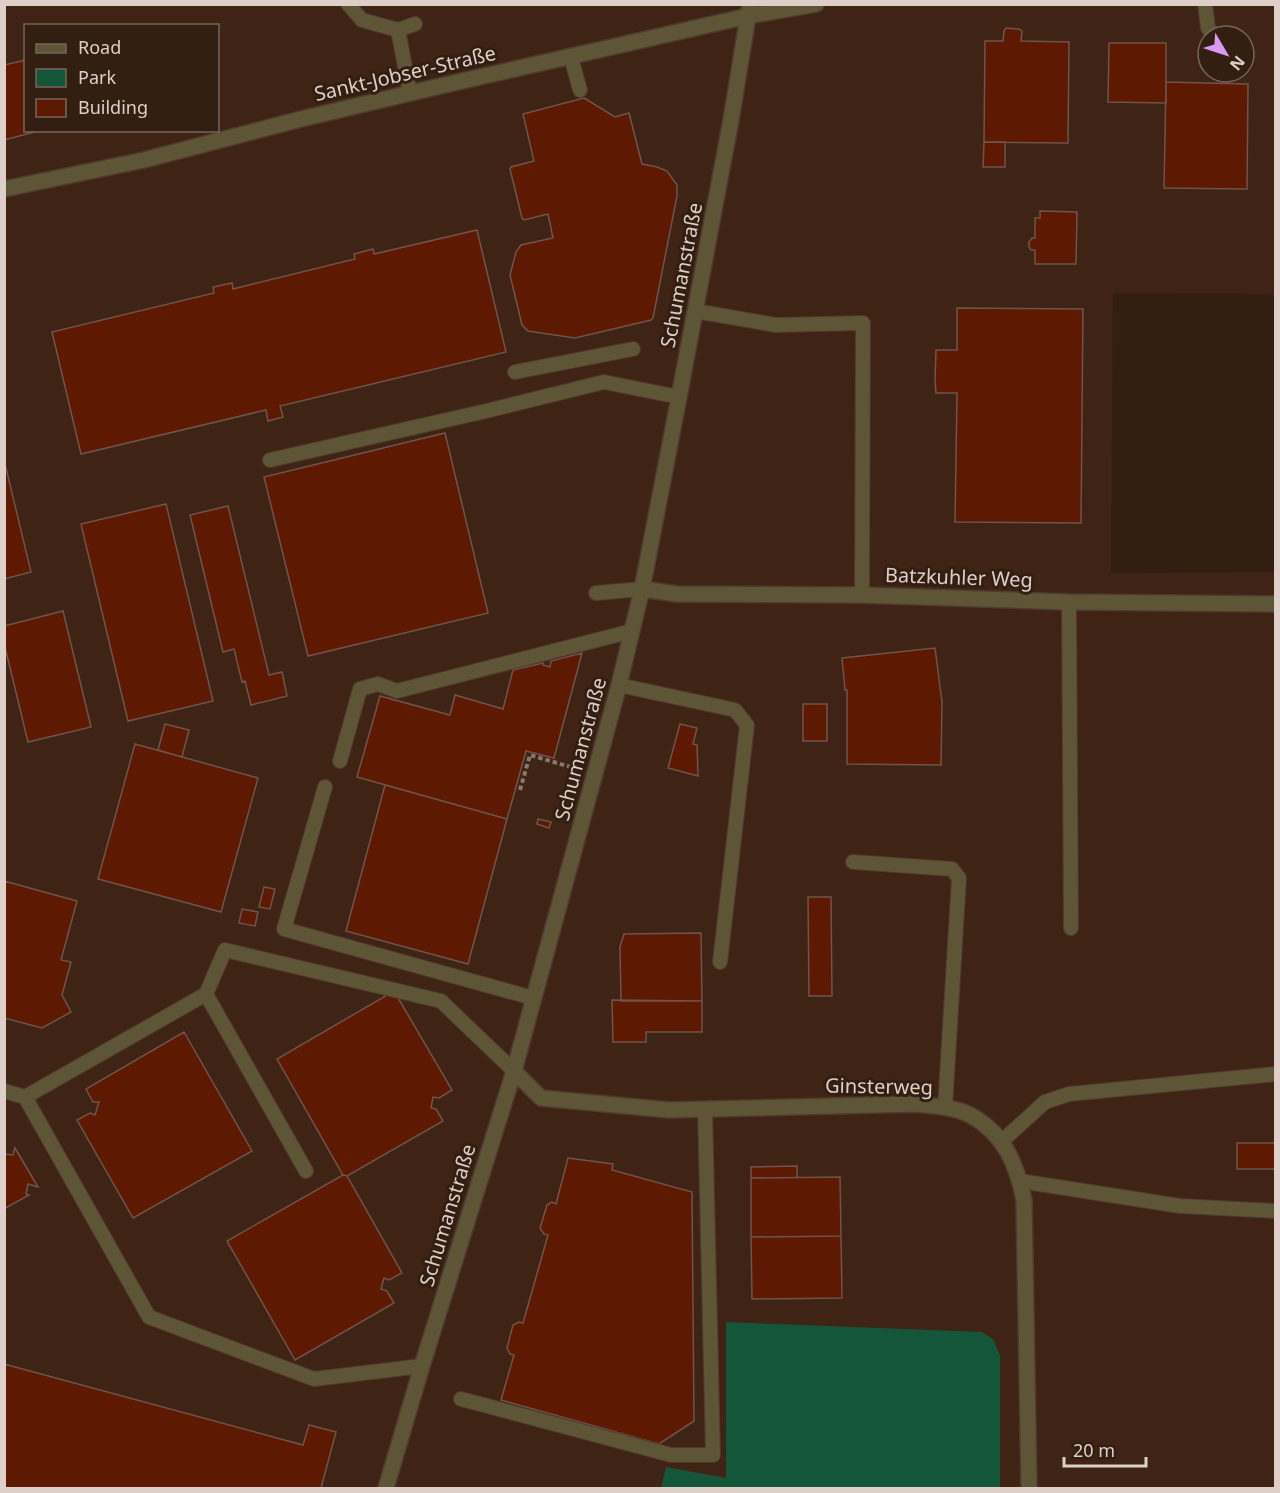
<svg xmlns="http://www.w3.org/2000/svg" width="1280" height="1493" font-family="'Noto Sans',sans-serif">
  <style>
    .built { fill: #3f2314; fill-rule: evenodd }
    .green { fill: #14563a }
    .building { fill: #5d1901; stroke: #70544b; stroke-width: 1.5 }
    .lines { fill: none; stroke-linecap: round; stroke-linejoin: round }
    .lane-casing { stroke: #4e3a2f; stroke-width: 16 }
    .street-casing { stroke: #4e3a2f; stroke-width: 18 }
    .path { stroke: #8a786f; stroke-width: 4; stroke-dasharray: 4.5 3; stroke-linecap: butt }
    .lane { stroke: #5e5436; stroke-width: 14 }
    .street { stroke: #5e5436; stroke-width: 15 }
    .labels { text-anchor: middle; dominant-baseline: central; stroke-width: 6; stroke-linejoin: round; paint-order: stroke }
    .street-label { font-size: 20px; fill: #decfc8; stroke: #331e12 }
  </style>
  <rect width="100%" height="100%" fill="#331e12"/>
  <!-- built -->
  <path class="built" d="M5 5H1275V294L1113 293 1111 573 1275 572V1488H5ZM26 26H218V130H26ZM1208 36H1244V72H1208Z"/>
  <!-- green -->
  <path class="green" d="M726 1322 982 1332 993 1339 1000 1355V1488H661L666 1467 726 1478Z"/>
  <!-- building -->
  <path class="building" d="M1006 28 1019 29 1022 31 1021 41 1069 42 1068 143 984 142 985 41H1003L1004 31Z
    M1109 43H1166V103L1108 102Z
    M26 60V130H42L4 140V65Z
    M1166 82 1248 84 1247 189 1164 188Z
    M584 98 615 117 629 113 642 164 657 167 667 171 677 185V196L653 318 651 320 575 338 528 331 522 325 510 275 516 252 521 245 553 238 548 214 524 220 522 218 510 169 511 167 534 161 523 114Z
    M984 142H1005V167H983Z
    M1040 211 1077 212 1076 264H1035V250H1031L1029 247V242L1032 238H1035V218H1040Z
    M477 230 506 352 280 406 283 417 268 421 266 410 81 454 52 332 214 293 213 287 232 283 233 289 355 259 354 254 373 249 374 254Z
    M957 308 1083 309 1081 523 955 522 957 393H936L935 381 936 350H957Z
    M445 433 488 613 308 656 264 477Z
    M4 468H6L31 572 4 579Z
    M166 504 213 701 128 721 81 524Z
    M228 506 269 675 282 672 287 696 251 705 245 681 242 682 234 649 223 652 190 515Z
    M63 611 91 727 28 742 4 643V626Z
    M935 648 942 702 941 765 847 764V690H845L842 658Z
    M582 653 554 758 526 751 507 819 357 777 380 696 450 715 455 695 503 709 513 670 543 663V665L550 667 551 661Z
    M803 704H827V741H803Z
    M165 724 189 730 182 757 158 750Z
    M680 724 697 728 693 744 697 745 698 776 668 768Z
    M135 744 258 778 221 912 98 879Z
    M385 785 507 819 468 964 346 931Z
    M538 819 551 822 549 828 537 824Z
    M4 881 77 901 61 960 71 962 62 995 71 1012 42 1028 4 1018Z
    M264 887 275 889 270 909 259 907Z
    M808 897H831L832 996H809Z
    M242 909 258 912 255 926 239 923Z
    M701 933 702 1001H621L620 947 624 934Z
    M394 991 452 1090 439 1098 433 1097 431 1108 436 1109 443 1121 347 1176 343 1175 277 1059Z
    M612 1000 702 1001V1032H646V1042H613Z
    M184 1032 252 1151 133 1218 77 1120 90 1113 95 1115 99 1102H93L86 1089Z
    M1237 1143H1276V1169H1237Z
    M15 1148 38 1187 28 1184 26 1194 29 1195 4 1209V1154L13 1155Z
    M568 1158 613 1164 612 1170 692 1192 694 1421 659 1444 501 1400 514 1355 510 1354 507 1348 513 1325 519 1322 523 1323 548 1235 544 1234 540 1228 547 1205 552 1202 556 1204Z
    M797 1166V1178H751V1167Z
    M343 1175 347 1176 402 1273 389 1280 384 1278 381 1289 387 1291 394 1303 295 1360 227 1241Z
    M840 1177 841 1236 751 1237V1178Z
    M841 1236 842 1298 752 1299 751 1237Z
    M4 1364 303 1445 309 1425 336 1432 321 1488H4Z"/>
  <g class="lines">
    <!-- lane casing -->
    <g class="lane-casing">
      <path id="lane" d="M348 4 362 20 398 30 410 93
        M1205 4 1208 28 1214 36
        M398 30 415 24
        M571 57 580 90
        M695 311 776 325 863 323 862 595
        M515 372 633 349
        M270 460 482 412 604 382 679 397
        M596 593 642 589
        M1069 602 1071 928
        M619 685 735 710 747 725 720 962
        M340 761 360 689 378 684 397 691 632 631
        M325 787 284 929 533 998
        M853 862 952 869 959 878 945 1108
        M206 994 25 1097 149 1317 314 1379 422 1366
        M4 1091 25 1097
        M1001 1142 1045 1102 1069 1094 1276 1074
        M306 1171 206 994 225 950 441 1001 514 1071
        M1020 1181 1180 1206 1276 1211
        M461 1399 671 1455H713L705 1109"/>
    </g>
    <!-- street casing -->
    <g class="street-casing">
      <path id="street" d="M4 189 144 160 301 119 449 84 748 16 816 4
        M642 589 677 594 862 595 1069 602 1276 604
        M514 1071 541 1098 669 1110 915 1104C933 1106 954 1107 970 1115 1004 1133 1017 1165 1024 1200L1029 1488
        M386 1488 422 1366 514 1071 619 685 642 589 679 397 731 120 750 4"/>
    </g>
    <!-- path -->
    <path class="path" d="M520 790 530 755 574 768"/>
    <!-- lane -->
    <use href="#lane" class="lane"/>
    <!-- street -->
    <use href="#street" class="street"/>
  </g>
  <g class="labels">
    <!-- street labels -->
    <g class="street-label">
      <text transform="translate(405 73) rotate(-13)">Sankt-Jobser-Straße</text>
      <text transform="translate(681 275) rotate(-79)">Schumanstraße</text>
      <text transform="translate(959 577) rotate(2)">Batzkuhler Weg</text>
      <text transform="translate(580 749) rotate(-75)">Schumanstraße</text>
      <text transform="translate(879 1086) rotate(1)">Ginsterweg</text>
      <text transform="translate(447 1215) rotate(-73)">Schumanstraße</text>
    </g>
  </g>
  <!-- border -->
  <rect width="1280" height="1493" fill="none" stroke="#decfc8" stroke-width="12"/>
  <!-- legend -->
  <rect x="24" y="24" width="195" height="108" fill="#331e12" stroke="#77655b" stroke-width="1.5"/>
  <rect x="36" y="44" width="30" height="9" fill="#5e5436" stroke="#77655b" stroke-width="1.5"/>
  <text x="78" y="54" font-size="18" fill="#decfc8">Road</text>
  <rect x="36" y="69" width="30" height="18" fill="#14563a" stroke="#77655b" stroke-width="1.5"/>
  <text x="78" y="84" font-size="18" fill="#decfc8">Park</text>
  <rect x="36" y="99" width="30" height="18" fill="#5d1901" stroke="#77655b" stroke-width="1.5"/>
  <text x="78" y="114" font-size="18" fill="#decfc8">Building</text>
  <!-- north arrow -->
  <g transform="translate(1226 54) rotate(129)"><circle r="28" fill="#331e12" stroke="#77655b" stroke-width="1.5"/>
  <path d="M0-4.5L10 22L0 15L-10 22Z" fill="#d99af7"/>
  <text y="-9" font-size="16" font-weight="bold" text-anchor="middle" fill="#decfc8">N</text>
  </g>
  <!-- scale -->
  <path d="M1064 1457v9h82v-9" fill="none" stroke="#decfc8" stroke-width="3"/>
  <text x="1073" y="1457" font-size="18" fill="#decfc8" stroke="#331e12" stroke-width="4.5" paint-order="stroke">20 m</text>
</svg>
